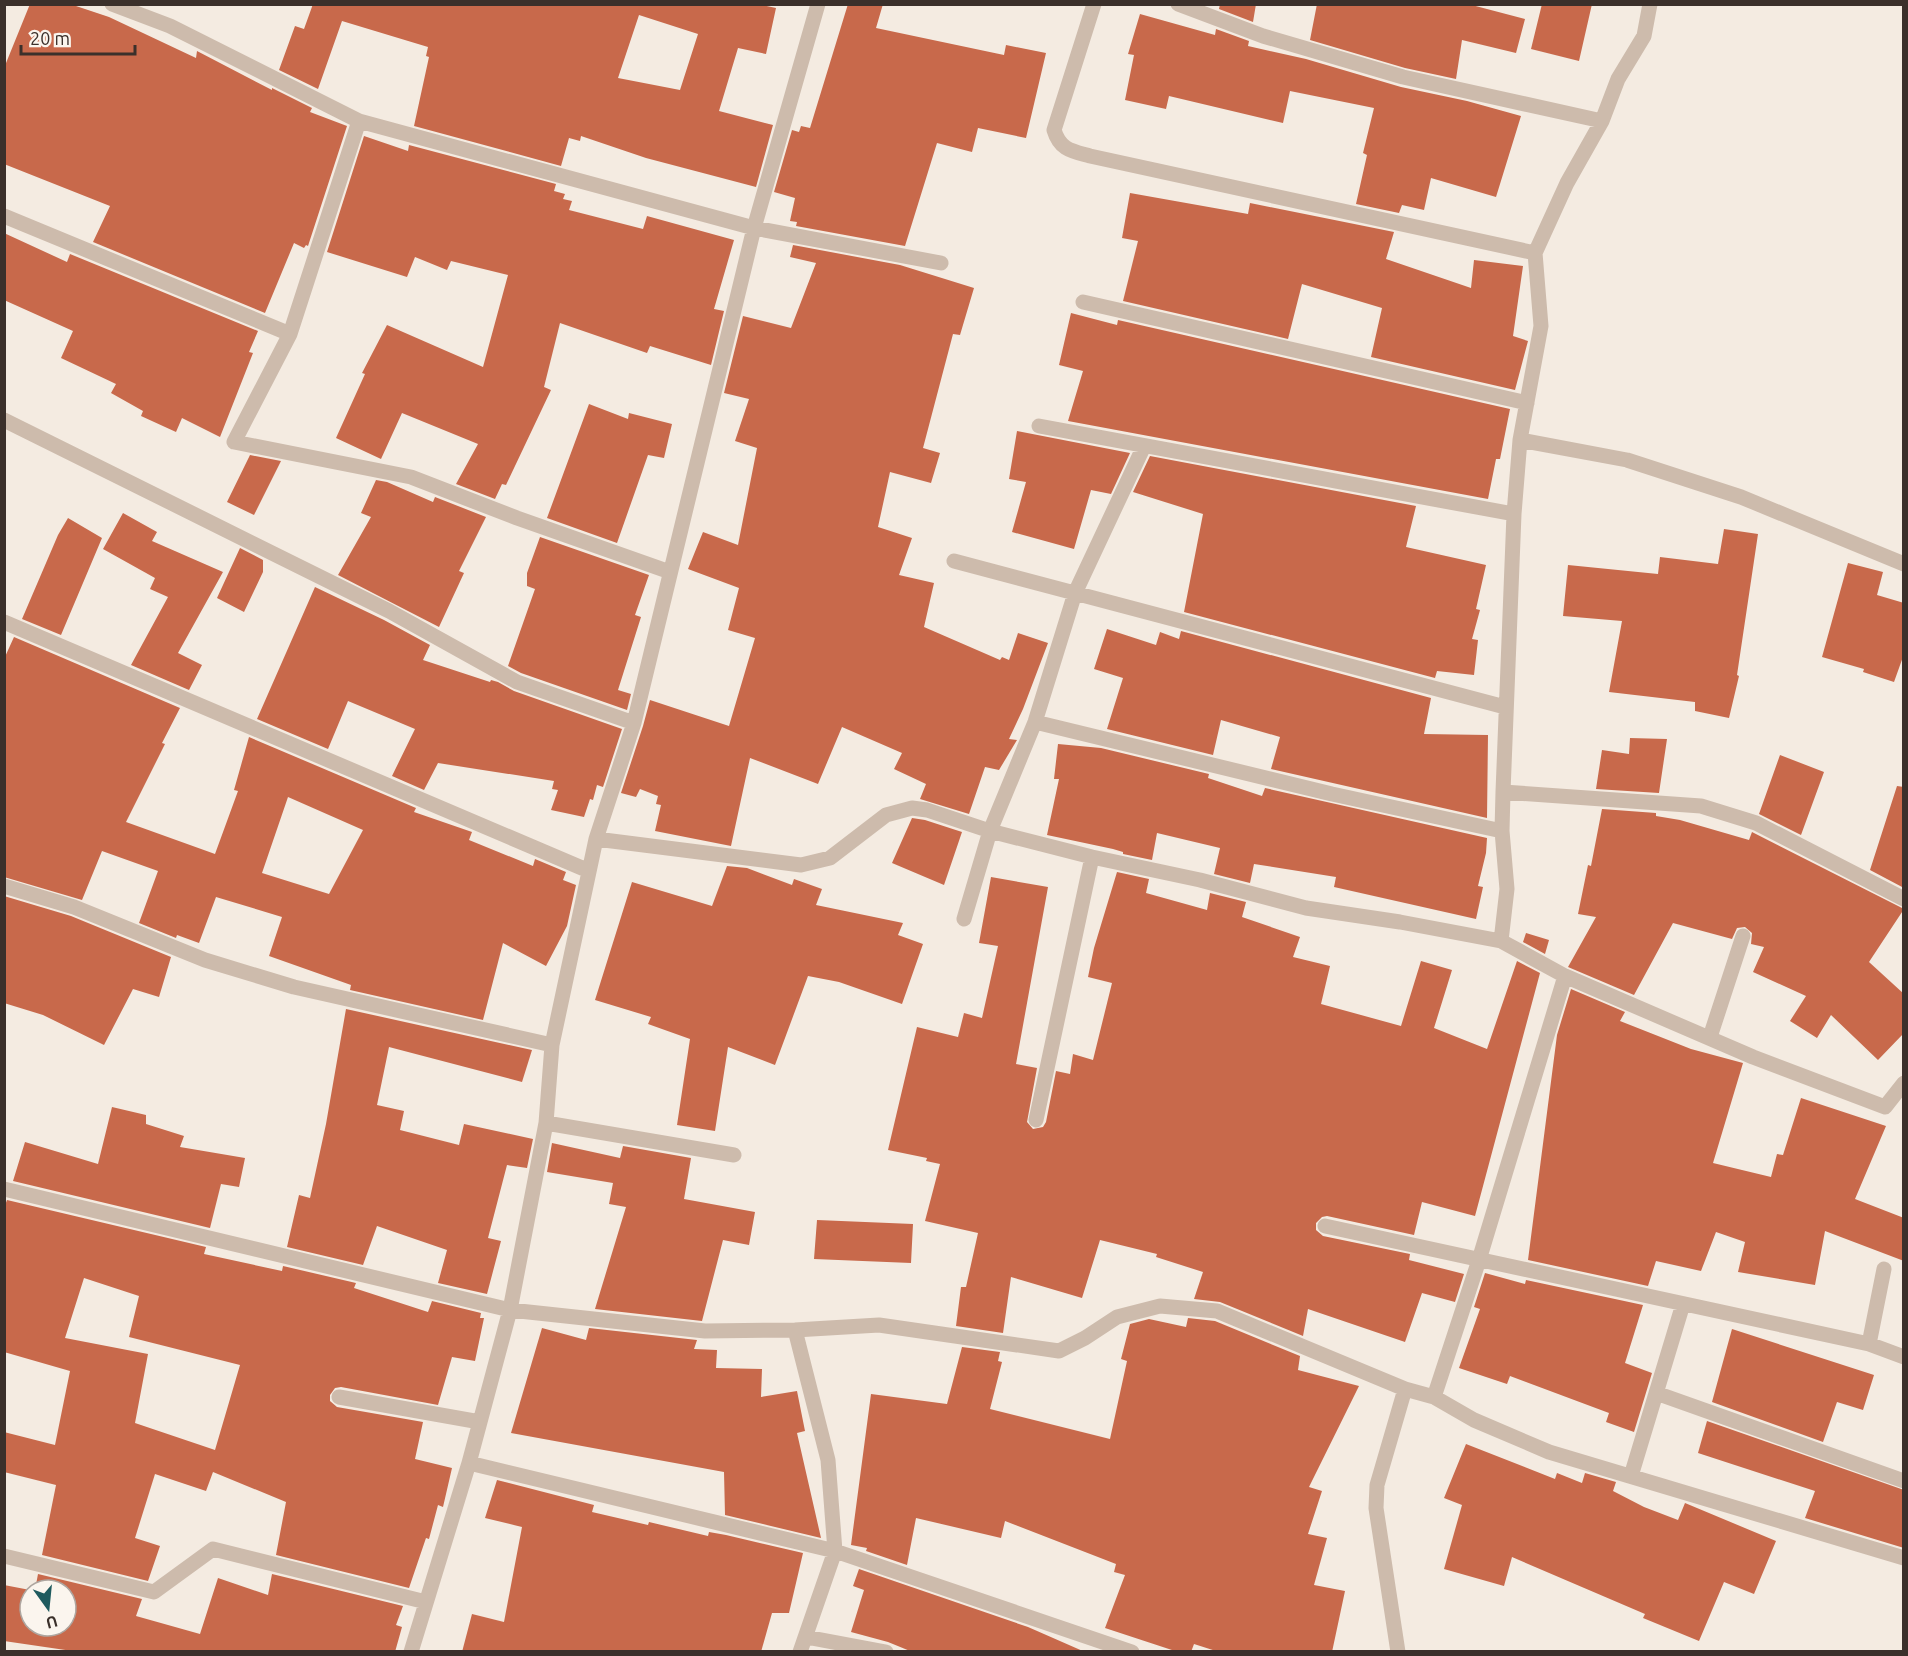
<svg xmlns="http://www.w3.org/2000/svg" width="1908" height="1656" font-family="Ubuntu,sans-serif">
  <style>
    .building { fill: #c8694b; fill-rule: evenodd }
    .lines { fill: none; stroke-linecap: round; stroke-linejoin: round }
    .service { stroke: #cdbbac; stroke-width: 15 }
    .minor { stroke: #cdbbac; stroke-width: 15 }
  </style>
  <rect width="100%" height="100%" fill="#f4ebe1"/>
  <!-- building -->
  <path class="building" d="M30 4H70L109 17 196 58 197 51 272 90V88L312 108 310 112 347 126 308 246 306 245 304 248 294 243 265 313 93 242 110 206 4 164V68Z
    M313 4H757L776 8 766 54 738 48 719 111 773 125 756 187 646 158 581 136 580 141 569 138 561 166 414 126 429 57 426 56 428 47 342 21 318 89 279 70 295 26 304 29ZM639 15 698 34 680 90 618 78Z
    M848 4H883L876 28 1004 55 1006 45 1046 53 1026 138 978 128 972 152 937 143 905 246 796 226 797 222 790 221 795 198 774 192 792 130 799 132 801 126 810 128Z
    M1220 4H1256L1253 22 1219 9Z
    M1317 4H1468L1525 19 1516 53 1462 40 1456 79 1405 68 1310 40Z
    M1542 4H1592L1579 61 1531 49Z
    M1140 14 1215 35 1216 29 1249 41 1248 46 1306 59 1401 87 1467 101 1521 116 1496 197 1431 178 1424 210 1402 205 1399 213 1356 204 1367 155 1363 153 1374 108 1290 91 1283 123 1169 96 1166 109 1125 100 1134 55 1128 54Z
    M364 136 408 151 409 145 556 184 554 191 565 194 563 199 572 201 569 210 643 229 647 216 734 240 714 309 724 311 711 365 650 346 647 353 560 323 544 387 551 390 506 485 502 484 495 499 456 484 478 444 402 413 381 459 336 438 365 374 362 373 387 325 483 367 508 275 451 261 447 270 415 257 407 277 327 252Z
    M1130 193 1248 214 1250 203 1394 232 1386 259 1471 288 1474 260 1523 266 1513 336 1528 341 1515 390 1371 357 1382 308 1302 284 1288 339 1123 301 1138 241 1122 238Z
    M4 233 67 262 70 254 258 331 249 352 253 353 220 437 182 418 176 432 141 416 143 411 111 393 116 384 61 358 73 331 4 300Z
    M793 245 900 265 974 288 960 335 953 334 923 448 940 453 931 483 890 472 878 527 912 538 899 575 934 583 924 627 1000 660 1002 657 1009 660 1018 633 1048 643 1023 709 1009 739 1017 740 999 770 985 767 969 814 920 799 926 784 894 769 902 753 842 727 818 784 750 758 731 846 655 831 661 805 656 804 658 796 640 789 636 797 621 793 643 726 650 700 729 726 755 638 728 630 739 588 688 569 703 532 738 545 757 448 735 441 749 399 724 393 743 316 791 328 816 263 790 257Z
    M1071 313 1117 325 1118 320 1510 409 1500 459H1496L1488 499 1068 421 1083 371 1059 365Z
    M589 404 628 419 629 413 672 424 664 458 648 455 617 543 547 518Z
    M1017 431 1130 453 1111 494 1091 490 1074 549 1012 532 1026 482 1009 479Z
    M250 455 281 461 254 515 227 502Z
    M1150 456 1416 506 1406 547 1486 565 1476 609 1480 610 1472 639 1478 640 1474 675 1437 671 1435 678 1184 612 1203 514 1133 492Z
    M376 480 387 482 433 502 435 497 486 517 459 571 464 573 439 627 338 575 371 517 361 513Z
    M123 513 157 532 152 541 223 572 178 653 202 665 189 690 131 665 168 597 150 589 155 578 103 549Z
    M68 518 102 538 61 635 22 619 58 535Z
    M1724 529 1758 534 1737 675 1739 676 1729 718 1695 711V702L1609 692 1622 621 1563 616 1568 565 1658 574 1660 557 1718 564Z
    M540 537 649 575 635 615 641 617 618 690 631 694 627 710 521 673 508 666 535 589 527 586V573Z
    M240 548 263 560V572L244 612 217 598Z
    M1848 563 1883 572 1877 595 1904 603V654L1894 682 1863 672 1864 669 1822 657Z
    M315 587 384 620 430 645 423 660 490 682 491 680 498 682 514 691 622 729 603 787 597 785 593 800 590 799 584 817 551 810 558 790 552 789 554 781 438 763 424 790 392 776 415 729 348 701 328 749 257 719Z
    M1107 629 1156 645 1160 632 1179 639 1181 631 1431 698 1424 734 1488 735 1487 818 1271 769 1280 737 1221 720 1213 755 1107 729 1123 678 1094 669Z
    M14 637 180 708 162 743 165 744 126 822 215 854 238 791 234 790 249 737 416 808 414 812 472 832 469 840 533 866 535 859 566 872 563 880 576 885 567 926 546 966 503 943 483 1020 350 990 351 985 269 956 282 917 216 897 199 943 177 935 176 938 139 923 158 871 102 851 82 900 4 877V659ZM288 797 363 830 329 894 262 873Z
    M1630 738 1667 739 1659 793 1596 789 1602 750 1629 754Z
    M1058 744 1101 748 1209 774 1208 778 1262 796 1265 788 1487 838 1486 853 1478 886 1483 887 1476 919 1334 887 1336 877 1254 864 1250 883 1214 874 1220 848 1157 833 1152 860 1123 854V852L1113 849 1047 835 1059 779H1054Z
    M1780 755 1824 772 1801 835 1759 814Z
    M1897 786 1904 787V888L1870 870Z
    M1602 809 1656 813V816L1680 820 1749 840 1752 832 1904 909 1869 962 1904 994V1033L1878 1060 1831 1015 1817 1038 1790 1021 1806 996 1753 972 1764 947 1751 944 1752 933 1745 927 1737 928 1732 939 1673 923 1634 995 1568 967 1596 917 1578 914 1588 865 1591 866Z
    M912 818 925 820 962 832 944 885 892 863Z
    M727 866 747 868 792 885 794 879 822 889 816 905 903 923 898 935 923 944 902 1004 839 982 808 976 775 1065 728 1047 715 1131 677 1125 690 1039 648 1024 651 1017 595 1000 632 882 712 906Z
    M1117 872 1149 879 1146 893 1207 910 1210 893 1246 902 1242 917 1300 937 1293 957 1330 966 1321 1004 1401 1026 1421 961 1452 970 1434 1028 1487 1049 1517 961 1540 973 1475 1216 1422 1202 1414 1235 1327 1216 1322 1217 1316 1223V1230L1323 1236 1410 1254 1409 1260 1464 1274 1455 1302 1422 1293 1405 1342 1308 1309 1303 1336 1220 1302 1194 1299 1203 1272 1156 1257 1157 1254 1100 1240 1082 1298 1011 1277 1003 1333 956 1326 961 1287H966L978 1233 925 1221 940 1164 926 1161 927 1158 888 1150 917 1027 958 1037 964 1013 982 1018 998 946 979 943 991 877 1048 887 1016 1064 1037 1068 1027 1122 1033 1129 1043 1127 1046 1122 1056 1071 1070 1074 1073 1054 1093 1060 1112 983 1088 977 1094 948Z
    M4 896 71 916 171 957 159 997 133 989 104 1045 43 1015 4 1003Z
    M1526 933 1549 940 1545 954 1523 942Z
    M1571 989 1625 1012 1620 1021 1691 1049 1743 1063 1713 1163 1771 1177 1777 1154 1783 1155 1801 1098 1886 1126 1855 1199 1904 1218V1261L1825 1231 1815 1285 1738 1272 1745 1242 1716 1232 1701 1271 1656 1261 1648 1286 1528 1260 1557 1035Z
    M346 1009 532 1050 522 1082 389 1047 377 1105 404 1111 400 1130 459 1145 464 1124 533 1139 527 1168 507 1165 488 1238 501 1241 487 1294 438 1283 447 1250 377 1226 363 1265 287 1247 299 1195 310 1198 326 1124Z
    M112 1107 146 1115V1124L184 1136 180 1147 245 1158 239 1187 221 1184 210 1228 13 1181 25 1142 98 1164Z
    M552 1143 620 1158 623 1146 691 1158 684 1199 755 1212 749 1245 723 1240 702 1321 595 1309 626 1207 609 1204 613 1183 547 1172Z
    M7 1200 206 1247 204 1254 282 1271 283 1266 356 1283 354 1288 428 1312 432 1301 481 1313 480 1318H484L475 1361 452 1357 438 1405 341 1387 335 1388 330 1395V1401L337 1407 423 1422 415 1459 452 1468 443 1507 438 1505 429 1539 426 1538 409 1588 276 1555 286 1502 213 1472 206 1491 155 1474 135 1538 160 1546 148 1581 42 1555 56 1485 4 1472V1432L55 1445 70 1371 4 1352V1208ZM84 1278 139 1296 129 1337 240 1365 215 1450 135 1423 148 1354 65 1338Z
    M817 1220 913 1224 911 1263 814 1259Z
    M1485 1273 1525 1284 1526 1280 1643 1305 1625 1363 1652 1373 1634 1432 1606 1422 1609 1413 1510 1376 1507 1384 1459 1368 1480 1309 1474 1307Z
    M1188 1318 1215 1321 1300 1356 1298 1370 1359 1386 1309 1487 1322 1491 1308 1534 1327 1538 1314 1585 1345 1591 1332 1652H1219L1194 1644 1191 1652H1178L1105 1628 1125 1575 1114 1572 1116 1564 1005 1521 1001 1538 916 1518 907 1565 866 1551 867 1548 851 1545 871 1394 947 1404 962 1347 1000 1352 998 1361 1002 1362 990 1409 1110 1439 1127 1361 1121 1359 1130 1324 1149 1319 1186 1327Z
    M542 1328 586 1340 589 1328 697 1340 694 1349 717 1350 716 1368 762 1369 761 1397 797 1391 805 1431 797 1433 821 1538 725 1515 724 1472 511 1433Z
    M1732 1329 1874 1375 1863 1410 1837 1402 1823 1442 1712 1402Z
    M1707 1421 1904 1490V1548L1805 1518 1815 1491 1698 1453Z
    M1466 1444 1555 1479 1557 1473 1582 1483 1585 1473 1616 1482 1613 1491 1644 1507 1678 1520 1685 1503 1776 1541 1754 1594 1724 1582 1699 1641 1643 1618 1645 1614 1512 1557 1504 1586 1444 1569 1462 1505 1444 1498Z
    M497 1480 594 1505 592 1512 648 1525 649 1522 708 1536 709 1532 726 1535 803 1553 789 1613H772L761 1652H462L472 1614 504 1622 522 1527 485 1518Z
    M859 1569 1028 1627 1085 1652 910 1651 888 1642 851 1632 864 1590 853 1586Z
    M38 1574 142 1599 136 1616 200 1634 218 1578 268 1595 272 1574 403 1606 396 1625 402 1627 395 1652H79L4 1641V1585L30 1590V1626H66V1590H35Z"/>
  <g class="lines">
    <!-- service -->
    <path class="service" d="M1710 1037 1743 936"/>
    <!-- minor -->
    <path class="minor" d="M112 4 170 26 359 121 754 228 941 263
      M1094 4 1054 130C1060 150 1072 151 1090 156L1535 253
      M1178 4 1263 36 1403 77 1602 121
      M359 121 290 334 234 442 411 477 517 518 670 572
      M4 216 290 334
      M1083 302 1527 403
      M4 420 389 611 517 682 634 723
      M1039 426 1514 514
      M1520 440 1627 460 1741 497 1904 564
      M954 561 1505 707
      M4 622 589 871
      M1035 722 1332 794 1502 831
      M1503 792 1701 806 1756 823 1904 899
      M596 839 801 865 830 858 886 815 912 808 927 810 990 831 1092 857 1200 880 1306 908 1400 922 1501 941 1565 976 1753 1057 1885 1107 1904 1083
      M4 886 74 907 205 960 294 987 552 1045
      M964 919 990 831 1035 722 1075 593 1144 446
      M1501 941 1507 889 1502 831 1503 792 1514 514 1520 440 1541 326 1535 253 1567 183 1602 121 1618 79 1644 36 1650 4
      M1036 1120 1092 857
      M546 1123 734 1155
      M4 1189 510 1310 705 1331 795 1330 879 1325 1059 1351 1085 1338 1117 1317 1160 1306 1217 1311 1405 1389 1377 1485 1376 1508 1398 1652
      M1325 1226 1869 1344 1904 1357
      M795 1330 828 1460 835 1551 800 1652
      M1869 1344 1884 1269
      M1405 1389 1434 1397 1474 1420 1549 1452 1904 1558
      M1656 1393 1904 1481
      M339 1397 480 1422
      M1434 1397 1479 1260 1565 976
      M469 1463 835 1551 1132 1652
      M1631 1476 1683 1304
      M4 1556 154 1592 213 1549 426 1602
      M806 1637 886 1652
      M411 1652 469 1463 510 1310 546 1123 552 1045 596 839 634 723 754 228 818 4"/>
  </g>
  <!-- border -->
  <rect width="1908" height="1656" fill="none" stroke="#3b302b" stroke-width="12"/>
  <!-- north arrow -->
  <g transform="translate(48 1608) rotate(165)"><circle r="28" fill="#fbf5ee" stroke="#aea6a0" stroke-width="1.5"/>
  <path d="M0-4.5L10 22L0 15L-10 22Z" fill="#1f5a5e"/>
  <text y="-9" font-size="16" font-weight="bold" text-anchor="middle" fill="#3b302b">U</text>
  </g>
  <!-- scale -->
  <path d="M21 45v9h114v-9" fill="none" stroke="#3b302b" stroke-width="3"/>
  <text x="30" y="45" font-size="18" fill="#3b302b" stroke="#fbf5ee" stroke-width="4.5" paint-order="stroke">20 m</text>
</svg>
